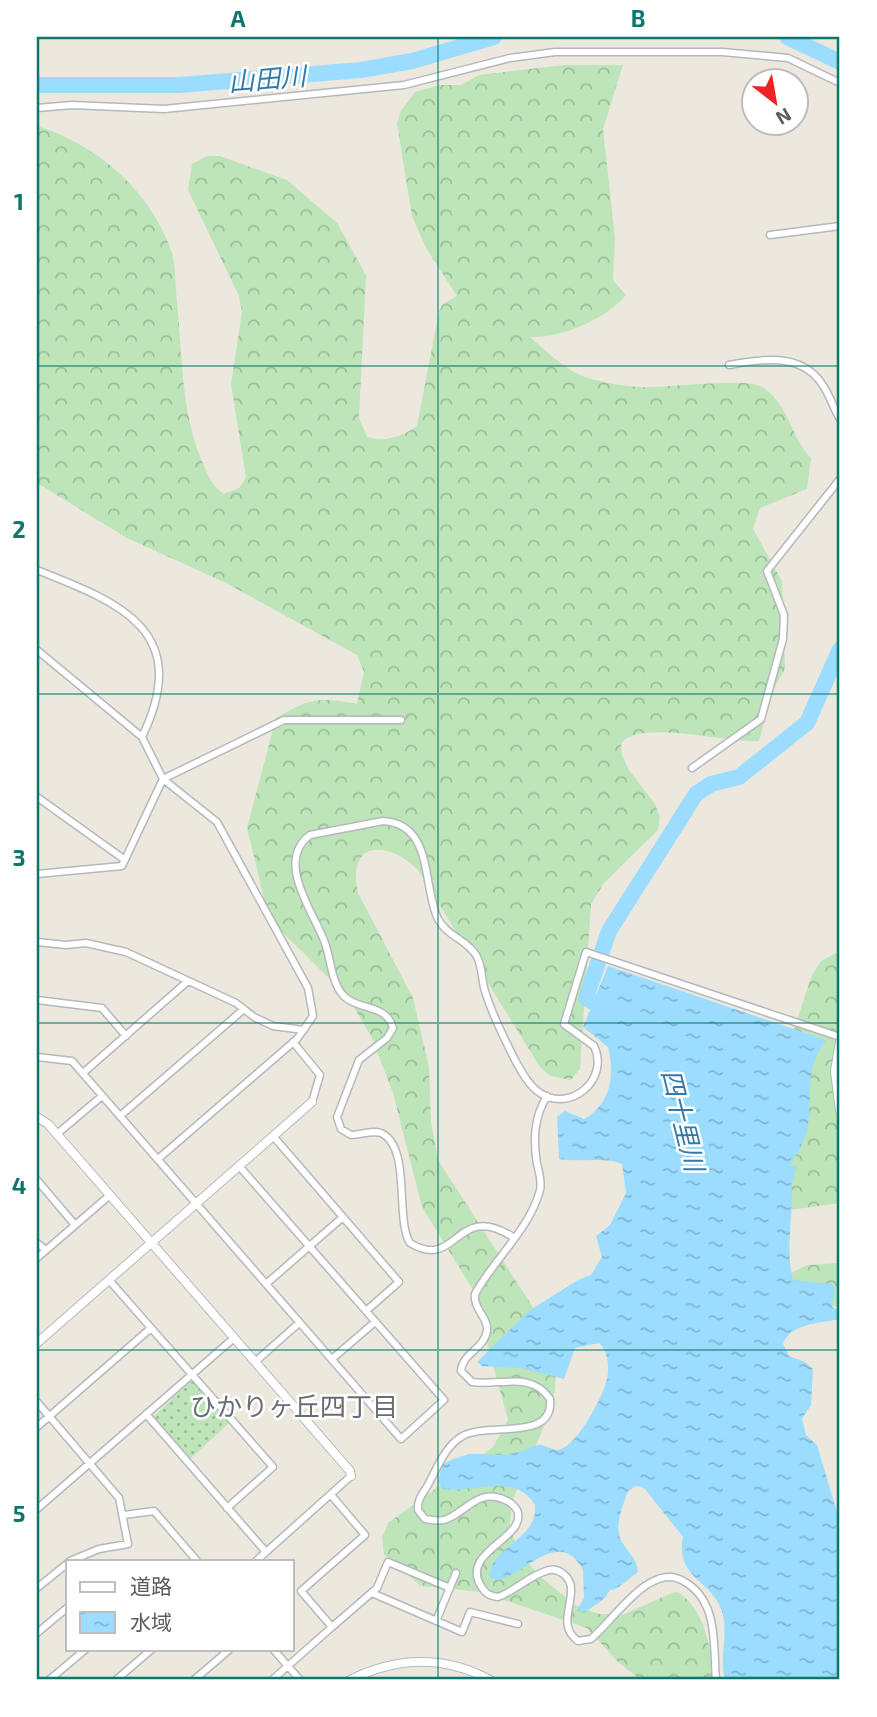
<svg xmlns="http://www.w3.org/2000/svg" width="877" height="1717" font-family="'Exo 2','Noto Sans JP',sans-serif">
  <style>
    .green { fill: url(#green-dots) }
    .forest { fill: url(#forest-crowns) }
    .water { fill: url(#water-ripples) }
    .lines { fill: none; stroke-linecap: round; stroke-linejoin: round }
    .river { stroke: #9bdcff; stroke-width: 16 }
    .minor-casing { stroke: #b5b8bc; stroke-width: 9 }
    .tertiary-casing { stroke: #b5b8bc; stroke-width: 10 }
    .minor { stroke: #fff; stroke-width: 6 }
    .tertiary { stroke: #fff; stroke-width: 8 }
    .grid { fill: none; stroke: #0f766e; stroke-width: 2; stroke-opacity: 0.55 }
    .labels { text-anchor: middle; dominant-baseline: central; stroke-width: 5; stroke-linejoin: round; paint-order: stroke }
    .water-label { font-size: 26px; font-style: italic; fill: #3679a9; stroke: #fff }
    .neighbourhood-label { font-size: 26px; fill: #696e72; stroke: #fff }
    .neatline { fill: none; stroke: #0f766e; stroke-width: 2.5 }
    .grid-label { font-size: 23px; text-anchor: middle; font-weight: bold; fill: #0f766e }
  </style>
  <defs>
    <pattern id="green-dots" width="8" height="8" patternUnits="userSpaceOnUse" patternTransform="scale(1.75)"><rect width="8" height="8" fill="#bde5b9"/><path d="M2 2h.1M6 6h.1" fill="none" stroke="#9cbd9a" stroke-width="1.8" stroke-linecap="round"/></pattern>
    <pattern id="forest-crowns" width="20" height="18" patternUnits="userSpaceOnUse" patternTransform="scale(1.75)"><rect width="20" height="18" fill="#bde5b9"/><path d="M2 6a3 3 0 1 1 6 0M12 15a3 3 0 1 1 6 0" fill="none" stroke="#9cbd9a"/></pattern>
    <pattern id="water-ripples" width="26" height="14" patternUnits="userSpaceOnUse" patternTransform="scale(1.75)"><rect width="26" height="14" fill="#9bdcff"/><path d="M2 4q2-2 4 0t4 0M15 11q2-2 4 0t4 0" fill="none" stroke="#81b6d2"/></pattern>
  </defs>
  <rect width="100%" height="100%" fill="#ece8de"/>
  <!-- green -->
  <path class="green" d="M190 1382H194L229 1423 189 1460 153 1417Z"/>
  <!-- forest -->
  <path class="forest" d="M564 65H623L603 129 615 238 613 280 626 295C605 320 561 338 530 337 546 351 562 367 582 376 598 382 623 386 640 387 666 389 747 376 764 388 789 406 791 437 811 458L807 489 760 508 753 529 782 581 785 669 773 690 759 741C728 744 639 718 621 744L622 755 629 770 655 804 660 817 658 830 604 883 591 904 580 1069 571 1080 550 1076 540 1067 418 870C388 840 346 840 358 893L413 998 429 1067 431 1122 438 1160 534 1309 556 1356 555 1390 543 1429 512 1501 510 1525 514 1539 527 1562 542 1578 575 1605 599 1614 622 1615 672 1593 678 1592C706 1610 710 1650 716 1680H641L618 1662 587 1628 481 1592 421 1586 384 1555 382 1538 388 1523 493 1447 508 1420 472 1288 422 1207 393 1093 372 1038 348 997 269 919 247 828 276 718C310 698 319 697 357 704L364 672 357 655 226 583 127 538 37 483V126C98 145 151 191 172 253 176 267 175 286 177 301 182 353 181 410 201 459 207 472 211 486 224 494L239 488 246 478 231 384 242 312 239 296 188 190 192 164 207 156H220L287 180 337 223 366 275 359 418 367 437C385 443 402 436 417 426L439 311 443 304 457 296 426 248 412 216 397 124 400 112 415 92 440 85H461L479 75Z
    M840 951V1203L745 1216 788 1047 812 975 821 961Z
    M840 1263V1307L802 1303 789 1274 807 1265Z"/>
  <!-- water -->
  <path class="water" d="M608 966 826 1040C804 1071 813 1090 808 1125 806 1140 797 1153 790 1166H797C789 1188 793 1194 791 1215 790 1240 787 1254 793 1280L832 1284 835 1289 832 1307 840 1311V1319C822 1323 790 1323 783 1344L789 1356 805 1362 813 1369 811 1405 802 1419 806 1435 817 1445 840 1522V1680H725C719 1657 728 1638 723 1615 714 1579 675 1581 683 1537L644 1488 636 1486 628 1491C623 1506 613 1526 622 1542 628 1553 637 1558 638 1572L616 1589 610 1590 605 1598 584 1613 577 1610 584 1598 583 1570C558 1523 520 1582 493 1580L489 1576C492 1545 538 1540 535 1505 515 1471 470 1494 443 1489L438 1482 442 1465C476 1446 480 1459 514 1453 523 1452 532 1445 540 1445 545 1445 551 1449 556 1450 575 1451 601 1399 606 1383 610 1371 609 1352 599 1343L575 1348 564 1379 521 1368 482 1366 477 1362 530 1310 578 1280 591 1275 602 1257 596 1236 610 1225 626 1193 622 1164C604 1156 579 1163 559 1159L557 1117 565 1111 584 1119C611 1104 615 1075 608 1047L583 1027Z"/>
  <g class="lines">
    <!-- river -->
    <path class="river" d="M787 37 840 62
      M37 85H179L361 70 412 61 494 37
      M610 1012 586 998 609 931 696 794 711 784 739 777 807 723 840 649"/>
    <!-- minor casing -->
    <g class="minor-casing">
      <path id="minor" d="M37 108 72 105 164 109 404 85 510 58 555 52H722L788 58 840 83
        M770 235 840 226
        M729 365C760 359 801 352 822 384 830 395 833 408 840 419
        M37 570C121 603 193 631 142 737
        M37 650 142 737 163 779 217 822 308 988 313 1016 297 1039 158 1159
        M692 768 761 719 783 639 784 615 767 571 840 479
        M37 797 125 860
        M37 874 122 866 163 779 284 720H401
        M37 942 66 945 86 943 126 952 236 1003 254 1017 273 1026 304 1030
        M37 1000 102 1008 126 1036
        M293 1042 320 1075 312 1102
        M37 1057 72 1061 401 1439 444 1400 239 1166
        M83 1073 188 981
        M547 1096C534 1117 533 1139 537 1164 539 1172 542 1181 540 1190 530 1229 494 1259 475 1294 473 1309 488 1317 487 1330 485 1349 462 1353 461 1371L472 1382C500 1386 532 1371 550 1399 555 1443 485 1421 461 1437 447 1445 437 1467 430 1481 425 1492 417 1497 418 1510L425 1519C432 1520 440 1522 447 1519 468 1510 479 1488 505 1500 510 1502 514 1505 517 1510 529 1538 459 1551 481 1586 485 1593 489 1596 498 1597 515 1591 529 1576 546 1571 558 1566 572 1577 571 1591 571 1609 559 1627 578 1641L591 1639C610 1622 624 1601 645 1586 659 1577 671 1573 685 1582 719 1602 713 1646 716 1680
        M120 1116 244 1009
        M57 1134 102 1096
        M273 1136 399 1282 366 1311
        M37 1180 75 1225
        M513 1237C455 1200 458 1272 410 1243 395 1219 411 1150 383 1134 375 1129 360 1135 351 1135L341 1129 337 1117 359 1060 387 1038 393 1028C387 1003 356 1011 342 994 331 980 331 960 325 943 315 914 274 862 310 835L383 821C434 824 422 886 438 919 447 936 467 940 476 955 483 967 481 979 485 991 492 1015 504 1038 515 1060 521 1071 529 1086 540 1093 571 1113 610 1079 594 1046L564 1024 586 952 840 1037
        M37 1243 46 1250
        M37 1258 110 1195
        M109 1280 273 1467 227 1508
        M266 1284 343 1217
        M332 1359 375 1322
        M255 1362 299 1323
        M37 1402 119 1498 128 1544 99 1549 70 1561
        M146 1414 266 1552
        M37 1427 151 1328
        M37 1509 234 1338
        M124 1515 154 1511 197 1561
        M256 1561 351 1476
        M37 1588 68 1563
        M372 1593 462 1632 470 1612 518 1624
        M436 1621 456 1573
        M332 1627 377 1588 388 1562 450 1588
        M37 1633 68 1607
        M273 1649 300 1680
        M49 1680 86 1649
        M116 1680 152 1649
        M194 1680 230 1649
        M272 1680 332 1627 301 1591 365 1535 332 1496"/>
    </g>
    <!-- tertiary casing -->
    <g class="tertiary-casing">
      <path id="tertiary" d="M840 1042 835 1071 840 1111
        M37 1117 48 1124 350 1471 351 1476
        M37 1343 312 1102
        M350 1680C396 1657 444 1655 490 1680"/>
    </g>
    <!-- minor -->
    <use href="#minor" class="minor"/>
    <!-- tertiary -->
    <use href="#tertiary" class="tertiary"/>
  </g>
  <!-- grid -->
  <path class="grid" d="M438 37V1680M37 366H840M37 694H840M37 1023H840M37 1350H840"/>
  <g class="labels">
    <!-- water labels -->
    <g class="water-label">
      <text transform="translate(267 78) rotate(-5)">山田川</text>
      <text transform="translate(684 1120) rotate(76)">四十里川</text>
    </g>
    <!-- neighbourhood labels -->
    <g class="neighbourhood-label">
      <text x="294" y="1405">ひかりヶ丘四丁目</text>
    </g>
  </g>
  <!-- border -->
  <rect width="877" height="1717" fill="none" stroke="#ffffff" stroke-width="77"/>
  <!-- legend -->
  <rect x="66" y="1560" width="228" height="91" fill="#ffffff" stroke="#bcbebf" stroke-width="2"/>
  <rect x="80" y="1582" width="35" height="10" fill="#ffffff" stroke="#bcbebf" stroke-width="2"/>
  <text x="130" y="1594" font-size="21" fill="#585c60">道路</text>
  <rect x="80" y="1612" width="35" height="21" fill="url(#water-ripples)" stroke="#bcbebf" stroke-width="2"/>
  <text x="130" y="1630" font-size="21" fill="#585c60">水域</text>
  <!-- north arrow -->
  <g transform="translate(775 102) rotate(149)"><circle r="33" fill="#ffffff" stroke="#bcbebf" stroke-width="2"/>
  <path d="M0-5L12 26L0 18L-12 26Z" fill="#ed2426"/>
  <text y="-10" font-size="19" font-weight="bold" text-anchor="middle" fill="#585c60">N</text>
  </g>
  <rect x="38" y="38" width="800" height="1640" class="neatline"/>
  <g class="grid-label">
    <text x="238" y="27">A</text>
    <text x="638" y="27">B</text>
    <text x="19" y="210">1</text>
    <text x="19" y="538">2</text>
    <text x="19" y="866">3</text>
    <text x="19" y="1194">4</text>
    <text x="19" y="1522">5</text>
  </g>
</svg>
